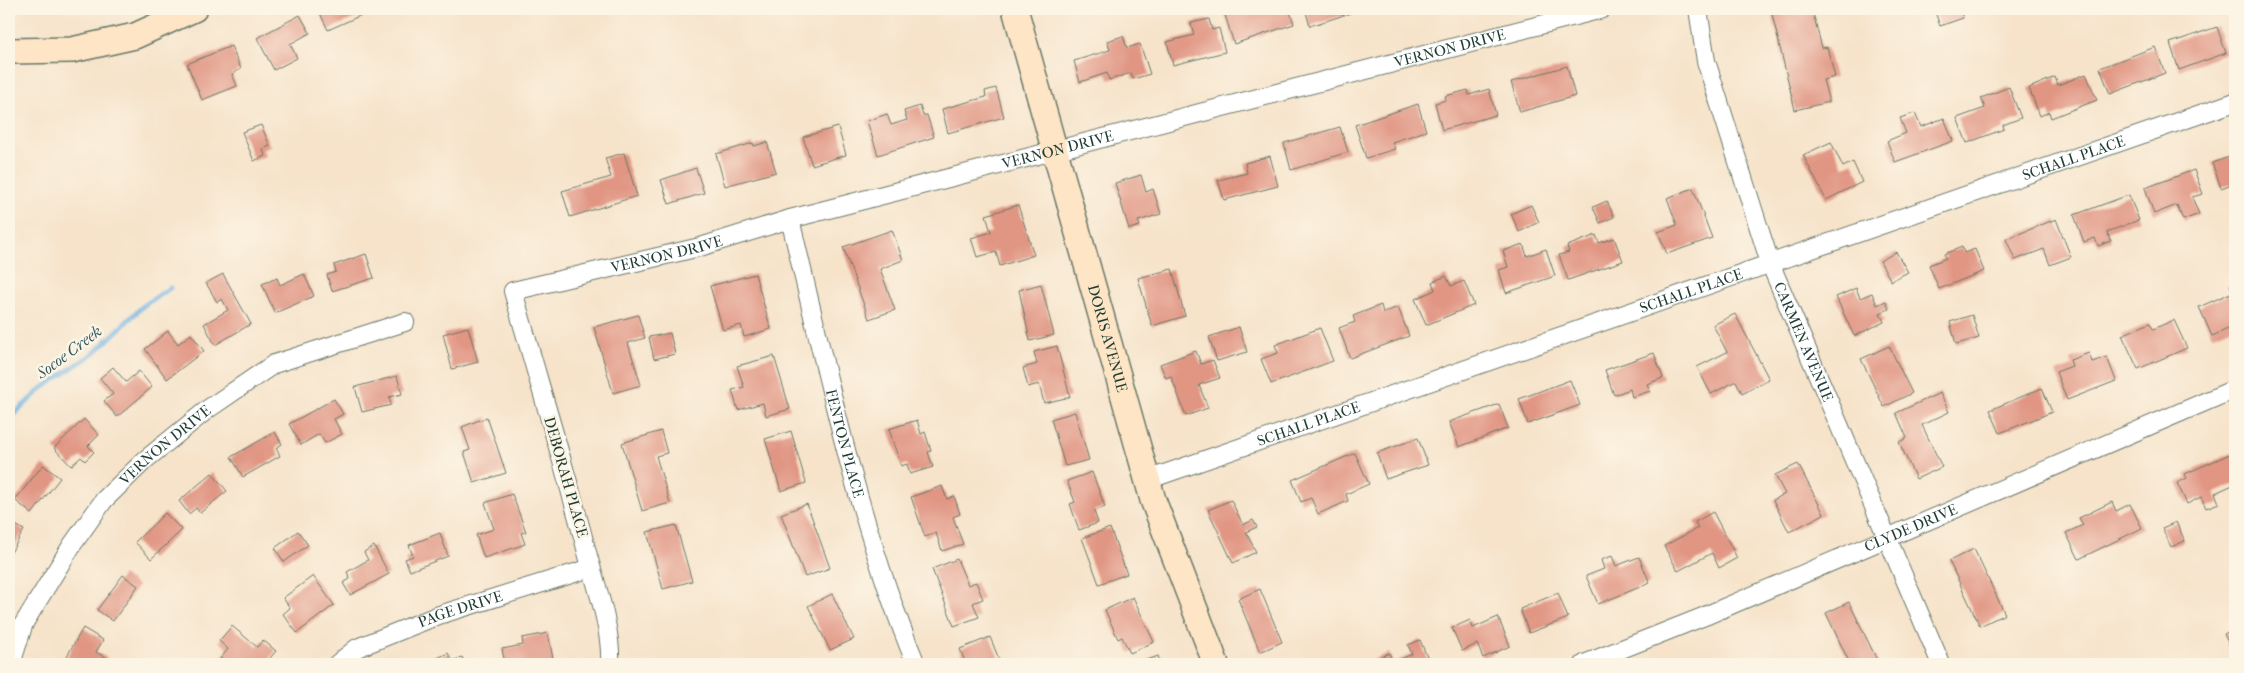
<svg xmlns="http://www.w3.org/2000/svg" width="2244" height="673" font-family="'IM FELL French Canon',serif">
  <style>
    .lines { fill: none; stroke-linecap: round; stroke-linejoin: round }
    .stream { stroke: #6eb2e4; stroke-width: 5 }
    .building { fill: #e19583 }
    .street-casing { stroke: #6a7768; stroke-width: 20 }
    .secondary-casing { stroke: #6a7768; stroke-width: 28 }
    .street { stroke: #fff; stroke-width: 18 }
    .secondary { stroke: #fde5c5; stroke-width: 25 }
    .labels { text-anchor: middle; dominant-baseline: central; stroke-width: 5; stroke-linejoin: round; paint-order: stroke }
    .street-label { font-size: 15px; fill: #1f3d34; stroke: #fcf5e5 }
    .water-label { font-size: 16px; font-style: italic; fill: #335a60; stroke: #fcf5e5 }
  </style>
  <rect width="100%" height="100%" fill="#fcf5e5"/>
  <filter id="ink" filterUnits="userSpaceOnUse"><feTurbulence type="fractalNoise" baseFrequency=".02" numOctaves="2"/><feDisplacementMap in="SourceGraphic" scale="10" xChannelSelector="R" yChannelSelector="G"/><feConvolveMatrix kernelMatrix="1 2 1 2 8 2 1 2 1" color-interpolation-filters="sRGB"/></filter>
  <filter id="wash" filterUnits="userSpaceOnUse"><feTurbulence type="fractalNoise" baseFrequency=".0096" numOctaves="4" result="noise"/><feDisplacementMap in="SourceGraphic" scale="20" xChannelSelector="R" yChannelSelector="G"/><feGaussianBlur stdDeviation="1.12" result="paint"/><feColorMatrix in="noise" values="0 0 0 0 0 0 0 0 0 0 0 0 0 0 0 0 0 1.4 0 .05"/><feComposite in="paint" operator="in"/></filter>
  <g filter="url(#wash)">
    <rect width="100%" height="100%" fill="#f6e3ca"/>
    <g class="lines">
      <!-- stream -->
      <path class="stream" d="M9 419 41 389 94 353 143 306 170 288"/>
    </g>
    <g id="blocks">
      <!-- building -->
      <path class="building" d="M318 9H375L328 30Z
        M1245 9H1289L1294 24 1234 44 1225 15Z
        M1305 9H1363L1310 26Z
        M1812 9 1822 48 1827 47 1835 77 1823 80 1829 102 1795 110 1771 10Z
        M1934 9H1960L1963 18 1940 26Z
        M300 15 310 33 290 44 297 58 274 70 257 38Z
        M1209 19 1212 30 1219 28 1225 52 1173 65 1167 42 1194 35 1191 23Z
        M2217 27 2226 53 2179 70 2170 43Z
        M1123 36 1127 48 1140 44 1150 74 1133 79 1131 73 1109 80 1107 73 1080 82 1074 61 1110 50 1107 41Z
        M231 46 241 69 232 74 237 86 202 100 187 64Z
        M2155 47 2165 73 2110 94 2100 68Z
        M1567 66 1575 96 1520 112 1511 82Z
        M2086 74 2097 100 2051 118 2049 112 2040 116 2029 88 2055 77 2058 85Z
        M2009 87 2021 118 2003 125 2004 129 1967 143 1957 118 1985 108 1981 98Z
        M996 88 1004 117 948 133 942 109 986 97 985 91Z
        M1489 89 1496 115 1442 130 1435 103 1446 100 1445 96 1468 90 1469 95Z
        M1418 104 1426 131 1392 142 1395 149 1366 158 1355 125Z
        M920 106 923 116 927 115 934 137 878 155 867 121 887 114 891 125 907 120 904 111Z
        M1915 113 1921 127 1944 118 1953 141 1895 162 1887 141 1906 133 1900 118Z
        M261 125 270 146 263 149 265 156 254 161 242 132Z
        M838 127 846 155 812 165 803 137Z
        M1340 127 1348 152 1291 170 1284 143Z
        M767 142 776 172 725 186 716 154 753 143 754 146Z
        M1831 142 1843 167 1853 162 1862 182 1826 200 1803 155Z
        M624 153 637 196 570 217 562 191 611 177 605 158Z
        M2235 155V183L2221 188 2212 163Z
        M1270 156 1278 186 1224 200 1218 180 1247 173 1245 163Z
        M696 168 704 193 669 204 661 180Z
        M2194 170 2203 194 2192 197 2199 214 2183 220 2177 205 2154 214 2145 188Z
        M1141 175 1146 192 1153 189 1161 214 1138 221 1140 226 1129 229 1115 183Z
        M1693 188 1712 238 1667 254 1658 232 1677 225 1667 198Z
        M2129 195 2139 220 2107 232 2111 241 2098 246 2095 238 2084 242 2074 215Z
        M1607 201 1614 217 1600 223 1593 207Z
        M1018 205 1034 255 1000 266 996 252 977 257 971 238 991 232 986 215Z
        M1531 205 1539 222 1519 232 1511 214Z
        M2056 219 2071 257 2050 265 2044 249 2015 260 2006 239Z
        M892 230 903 260 880 269 895 310 869 319 843 247Z
        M1596 235 1599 243 1614 238 1623 261 1568 280 1559 255 1569 252 1567 246Z
        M1523 244 1527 256 1546 249 1555 276 1506 293 1499 270 1508 267 1503 251Z
        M1962 247 1964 253 1975 249 1984 271 1939 289 1929 265 1946 258 1944 254Z
        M1896 252 1908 272 1891 281 1880 261Z
        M366 254 374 278 332 291 327 275 336 272 334 265Z
        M1172 269 1185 316 1152 326 1138 278Z
        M223 274 251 324 215 345 204 324 228 310 222 299 217 302 206 283Z
        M304 274 314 296 275 313 262 284 277 278 280 285Z
        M755 274 771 329 744 337 741 325 723 330 710 286Z
        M1446 276 1451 286 1464 281 1474 305 1426 325 1415 299 1435 290 1432 282Z
        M2235 283V326L2212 336 2199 307 2233 292 2230 285Z
        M1041 284 1054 335 1030 341 1019 290Z
        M1856 288 1860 298 1872 293 1877 305 1886 301 1889 309 1880 313 1884 322 1854 336 1836 297Z
        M1381 305 1383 313 1398 307 1409 336 1350 358 1339 328 1355 322 1353 316Z
        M1735 314 1769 379 1742 393 1736 381 1711 394 1697 367 1727 352 1713 325Z
        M638 315 645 338 628 343 641 385 613 393 594 327Z
        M1972 315 1979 338 1956 344 1950 322Z
        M2174 320 2187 348 2138 369 2122 335 2150 323 2153 329Z
        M468 327 478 362 452 369 443 334Z
        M1239 327 1247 352 1217 361 1209 337Z
        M1320 328 1333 361 1271 384 1261 359 1278 353 1275 345Z
        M168 331 178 344 191 334 204 351 167 379 145 349Z
        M670 333 675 354 654 359 649 337Z
        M1057 346 1070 397 1044 403 1039 384 1028 387 1023 368 1037 364 1034 352Z
        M1889 346 1912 393 1884 407 1861 359Z
        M1196 351 1201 364 1213 360 1220 378 1199 385 1208 408 1186 416 1171 376 1166 378 1160 364Z
        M1654 353 1663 378 1647 384 1650 391 1632 397 1630 389 1614 395 1605 370Z
        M2089 353 2092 362 2107 357 2116 381 2067 400 2056 372 2072 366 2070 360Z
        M774 356 790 409 766 416 763 403 738 410 732 390 744 387 737 366Z
        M113 367 126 382 139 371 152 387 117 417 104 401 113 394 100 378Z
        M397 376 402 394 389 397 391 405 362 412 355 387Z
        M1570 380 1580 405 1528 424 1519 399Z
        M2042 388 2052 412 2000 433 1990 410Z
        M1940 393 1949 412 1922 425 1942 467 1916 479 1899 442 1907 438 1896 413Z
        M334 399 343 414 334 419 342 434 325 443 319 434 301 445 289 424Z
        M1499 404 1508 428 1459 447 1449 422Z
        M1075 412 1089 460 1065 466 1051 419Z
        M487 417 506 473 474 483 464 452 470 450 462 427Z
        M84 419 99 435 88 446 94 452 85 461 81 457 71 466 54 448Z
        M917 420 921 434 925 432 931 451 928 452 933 467 910 474 907 464 901 466 889 429Z
        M661 431 667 453 656 456 670 503 642 511 622 443Z
        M791 431 806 483 781 491 765 439Z
        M275 432 282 444 276 448 280 456 243 477 231 457Z
        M1418 438 1428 465 1386 479 1377 453Z
        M1355 453 1369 484 1346 494 1348 501 1318 514 1311 498 1301 502 1292 480Z
        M2232 453 2235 461V484L2215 493 2219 503 2206 508 2201 497 2187 504 2177 483 2187 478 2185 474Z
        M1798 464 1824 514 1789 532 1773 500 1785 494 1775 475Z
        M43 465 60 478 32 514 15 500Z
        M1092 472 1105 507 1094 511 1098 523 1079 530 1070 504 1075 502 1067 481Z
        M212 473 227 491 200 513 196 508 189 514 179 501Z
        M942 486 947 499 954 496 960 514 953 517 963 544 942 551 936 533 925 537 911 497Z
        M512 494 526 532 521 533 525 544 484 558 476 535 494 529 485 503Z
        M1231 500 1243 525 1253 520 1257 527 1246 532 1256 552 1233 563 1208 510Z
        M2112 502 2116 511 2130 504 2142 528 2079 559 2066 533 2083 525 2079 518Z
        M807 504 830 568 805 577 781 514Z
        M1713 512 1737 558 1719 568 1712 553 1678 571 1664 546 1698 528 1695 522Z
        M165 513 182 530 151 559 135 542Z
        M9 521 24 530 9 556Z
        M2176 522 2185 541 2171 547 2162 528Z
        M676 525 692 581 663 589 647 532Z
        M1110 528 1127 574 1099 584 1082 538Z
        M298 531 308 545 284 562 275 548Z
        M440 533 448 556 410 571 405 559 413 556 409 545Z
        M374 546 389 574 350 595 343 583 350 579 347 572 368 560 364 552Z
        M1974 549 2005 614 1980 626 1949 561Z
        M1612 556 1616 566 1639 557 1650 583 1598 604 1586 576 1604 569 1601 560Z
        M957 559 968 585 976 582 983 599 973 603 979 617 954 626 932 569Z
        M123 575 138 586 113 621 97 610Z
        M313 576 334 605 297 633 283 614 290 608 283 598Z
        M1260 589 1282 642 1260 652 1238 599Z
        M1558 593 1568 618 1529 633 1520 609Z
        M832 594 854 639 830 650 808 606Z
        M1133 597 1154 642 1130 653 1122 637 1118 639 1105 610Z
        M1849 602 1879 664H1850L1826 613Z
        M1498 617 1510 646 1483 658 1477 644 1462 651 1452 628 1470 620 1473 628Z
        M232 626 257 647 263 640 276 651 265 664H226L220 659 228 649 219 641Z
        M83 628 103 640 96 652 107 658 104 664H81L67 656Z
        M2235 629V657L2224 634Z
        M548 633 554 664H505L502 649 523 645 522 638Z
        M990 637 1001 664H966L960 649Z
        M1420 640 1430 664H1375L1373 660 1389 653 1393 663 1412 654 1408 645Z
        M448 653 452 661 462 657 465 664H424Z
        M1158 656 1161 664H1137Z"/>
    </g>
  </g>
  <g filter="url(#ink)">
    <use href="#blocks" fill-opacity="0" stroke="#6a7768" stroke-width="1"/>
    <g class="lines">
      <!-- street casing -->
      <g class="street-casing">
        <g id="street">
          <path id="s1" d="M1698 9 1706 61 1770 263 1941 664"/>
          <path id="s2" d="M790 219C826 368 857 522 916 664"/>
          <path id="s3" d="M1147 480 2235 102"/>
          <path id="s4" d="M11 664 24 623 72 545 104 500 145 460 208 409 274 364 405 322"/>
          <path id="s5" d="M337 664 357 648 439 615 591 568"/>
          <path id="s6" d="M610 664C612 631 597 588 588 556 565 467 538 380 513 291L700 247 790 219 1602 9"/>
          <path id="s7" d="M1584 664 1705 616 2235 389"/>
        </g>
      </g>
      <!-- secondary casing -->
      <g class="secondary-casing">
        <g id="secondary">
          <path id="s8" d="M1015 9 1153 500 1216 664"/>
          <path d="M9 51 72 50 135 36 194 9"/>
        </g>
      </g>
      <!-- street -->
      <use href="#street" class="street"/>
      <!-- secondary -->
      <use href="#secondary" class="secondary"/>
    </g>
  </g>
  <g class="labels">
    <!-- street labels -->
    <g class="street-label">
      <text stroke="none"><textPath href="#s6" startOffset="1354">VERNON DRIVE</textPath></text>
      <text stroke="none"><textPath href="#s6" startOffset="949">VERNON DRIVE</textPath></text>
      <text stroke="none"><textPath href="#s3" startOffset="981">SCHALL PLACE</textPath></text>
      <text stroke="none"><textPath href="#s6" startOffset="544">VERNON DRIVE</textPath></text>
      <text stroke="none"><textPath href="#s3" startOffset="576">SCHALL PLACE</textPath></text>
      <text stroke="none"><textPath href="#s8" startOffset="342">DORIS AVENUE</textPath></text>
      <text stroke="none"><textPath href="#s1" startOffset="350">CARMEN AVENUE</textPath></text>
      <text stroke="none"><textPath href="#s3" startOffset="171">SCHALL PLACE</textPath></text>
      <text stroke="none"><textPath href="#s2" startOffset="231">FENTON PLACE</textPath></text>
      <text stroke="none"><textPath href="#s4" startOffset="272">VERNON DRIVE</textPath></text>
      <text transform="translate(566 477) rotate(74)">DEBORAH PLACE</text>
      <text stroke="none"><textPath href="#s7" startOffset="354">CLYDE DRIVE</textPath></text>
      <text stroke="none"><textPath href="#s5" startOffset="136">PAGE DRIVE</textPath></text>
    </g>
    <!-- water labels -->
    <g class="water-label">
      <text transform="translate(69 352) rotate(-37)">Socoe Creek</text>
    </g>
  </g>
  <!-- margin -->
  <rect width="2244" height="673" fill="none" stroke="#fcf5e5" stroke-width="30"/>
</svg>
